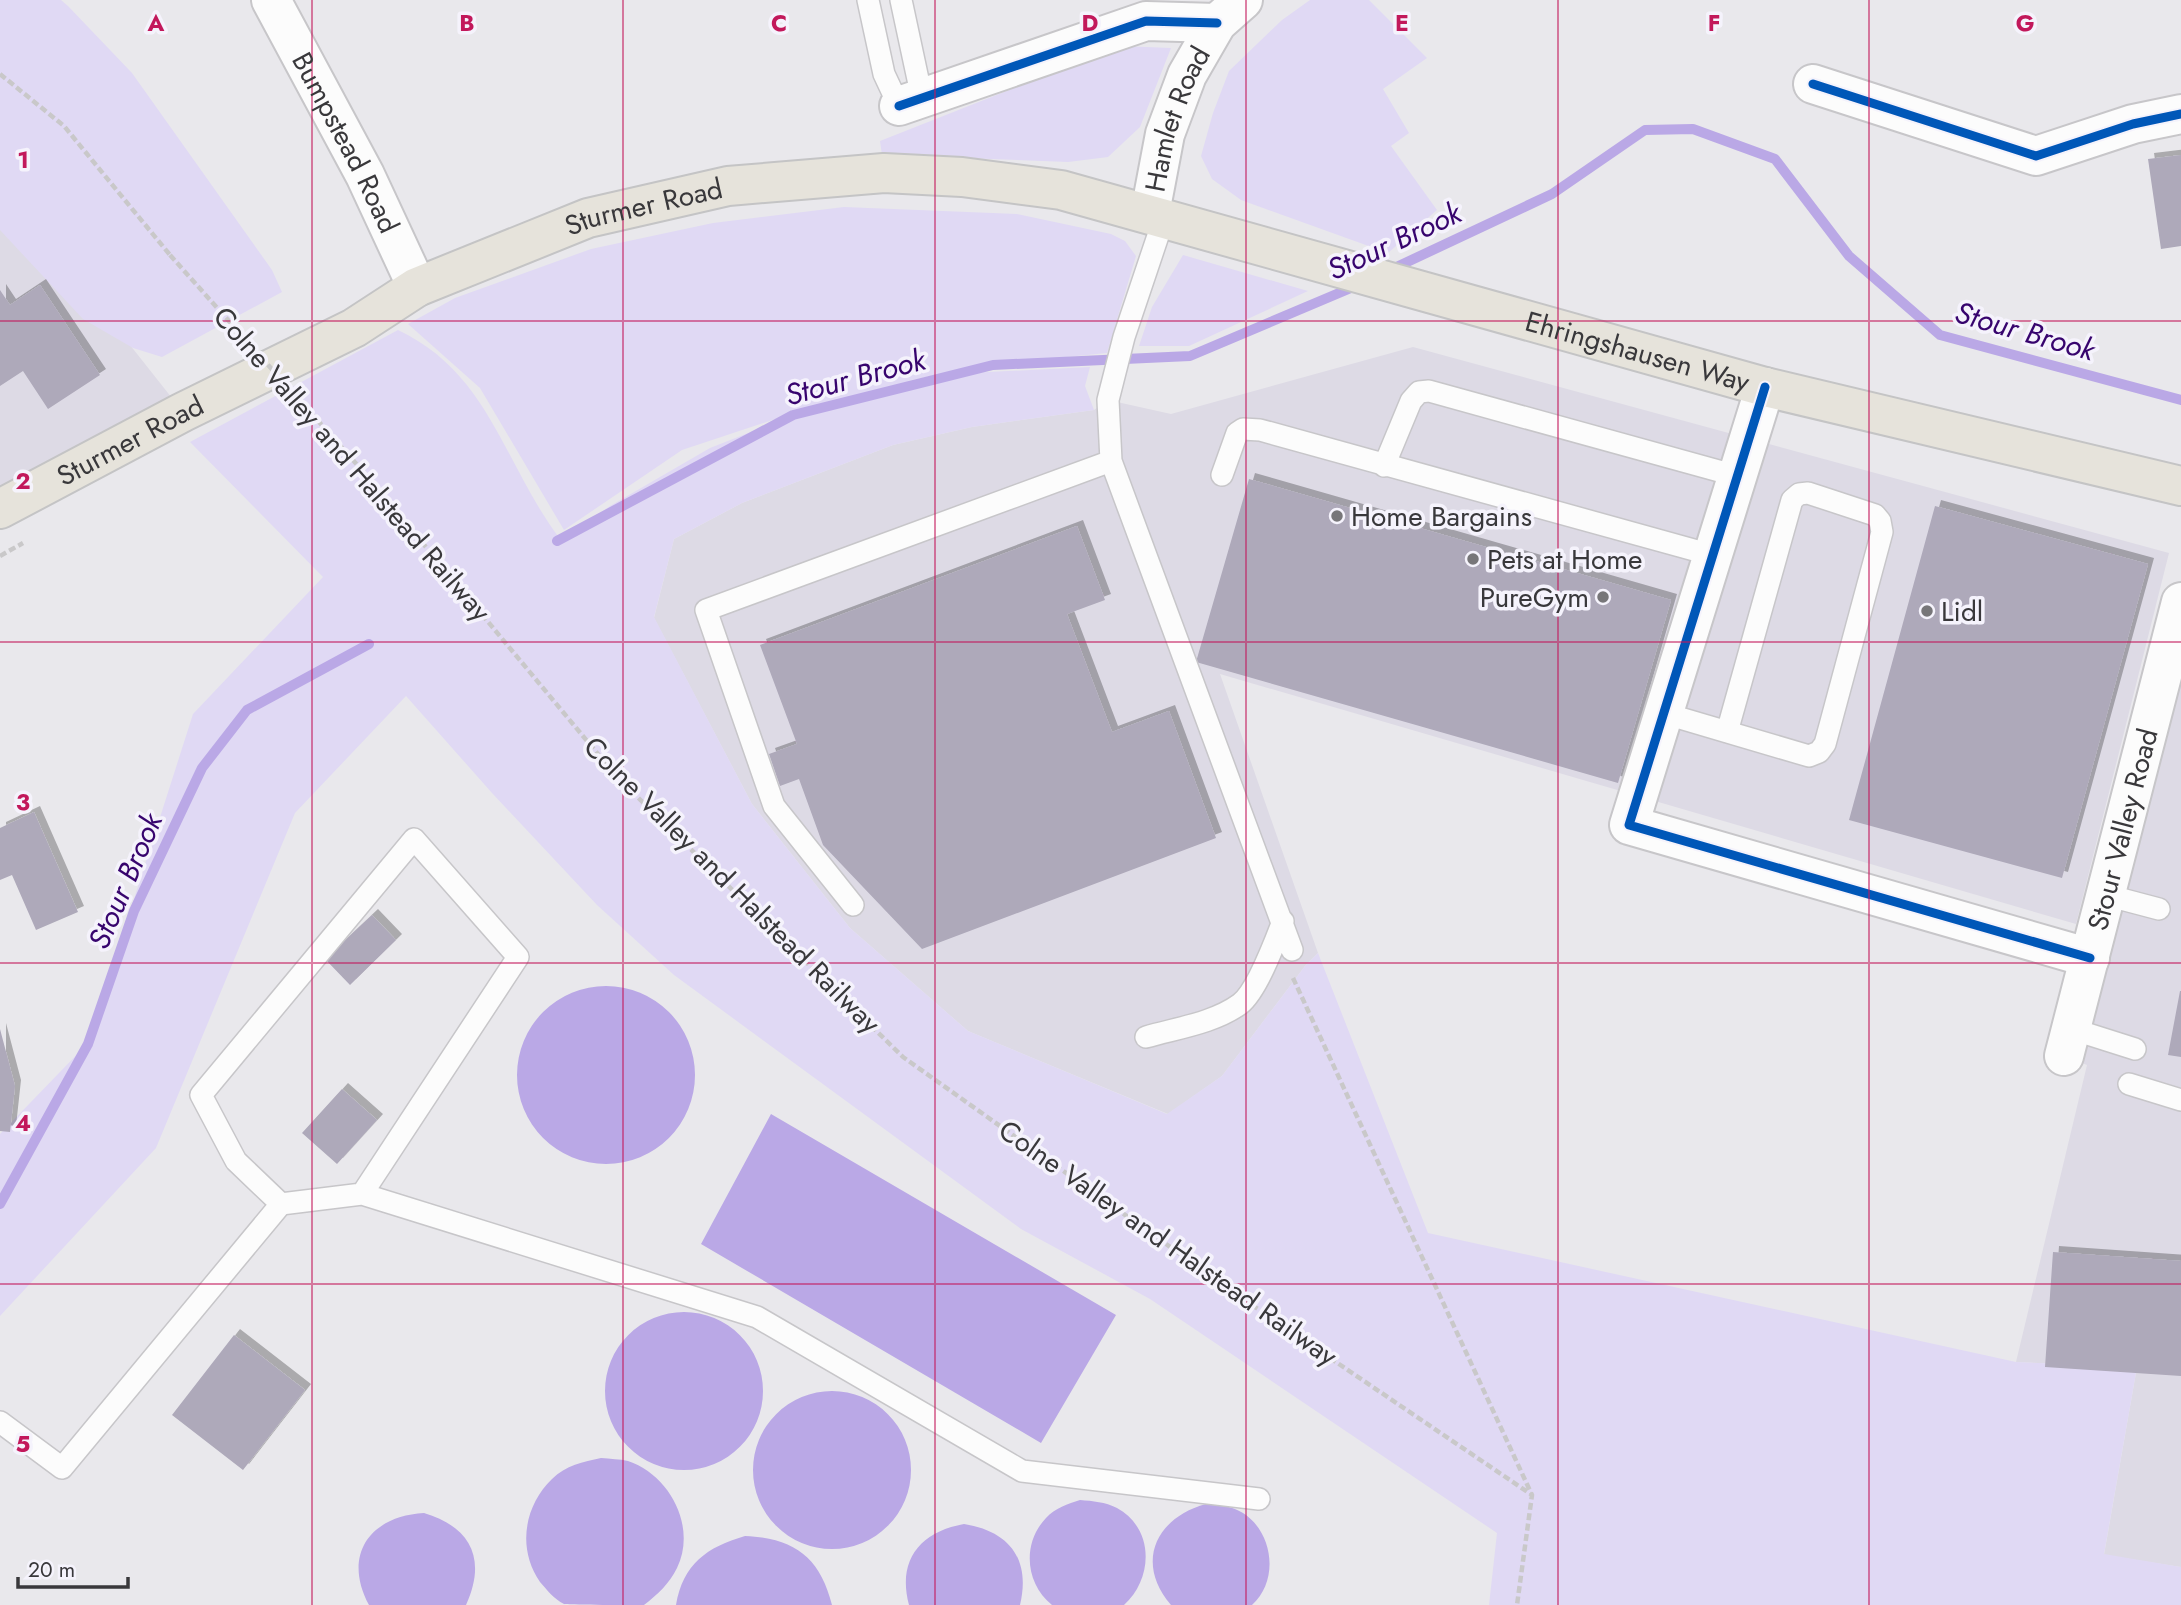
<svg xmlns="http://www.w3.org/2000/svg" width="2181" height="1605" font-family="Jost,sans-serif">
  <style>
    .built { fill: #dddae5 }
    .green { fill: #e0d9f4 }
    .water { fill: #baa8e6 }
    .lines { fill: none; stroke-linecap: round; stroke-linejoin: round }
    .stream { stroke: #baa8e6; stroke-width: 10 }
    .building { fill: #aea9ba; filter: url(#shadow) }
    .lane-casing { stroke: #c7c6c9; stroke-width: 24 }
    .street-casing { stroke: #c7c6c9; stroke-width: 42 }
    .secondary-casing { stroke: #c7c6c9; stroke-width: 42 }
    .primary-casing { stroke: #c4c4c5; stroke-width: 42 }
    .path { stroke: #c9c8c9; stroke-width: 4.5; stroke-dasharray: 7 3.5; stroke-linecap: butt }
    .lane { stroke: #fcfcfc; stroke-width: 21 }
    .street { stroke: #fcfcfc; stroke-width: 38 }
    .secondary { stroke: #fcfcfc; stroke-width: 38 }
    .primary { stroke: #e6e3db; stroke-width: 38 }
    .path-bridge { stroke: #c9c8c9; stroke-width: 4.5; stroke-dasharray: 7 3.5; stroke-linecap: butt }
    .cycleway-casing { stroke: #f5f3fc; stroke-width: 13 }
    .cycleway { stroke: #0057b8; stroke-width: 9 }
    .grid { fill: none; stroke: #c2185b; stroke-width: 2; stroke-opacity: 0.55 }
    .poi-dot { fill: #777679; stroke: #f5f3fc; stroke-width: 2.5 }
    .labels { text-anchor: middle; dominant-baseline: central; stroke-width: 7; stroke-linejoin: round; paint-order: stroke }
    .street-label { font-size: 28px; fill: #39383b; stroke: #f5f3fc }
    .poi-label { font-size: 28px; fill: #39383b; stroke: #f5f3fc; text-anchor: start }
    .water-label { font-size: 30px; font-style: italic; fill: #37046e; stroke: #f5f3fc }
    .grid-label { font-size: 23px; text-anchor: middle; font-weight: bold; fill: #c2185b; stroke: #f5f3fc; stroke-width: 7; stroke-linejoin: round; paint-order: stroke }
  </style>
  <defs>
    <filter id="shadow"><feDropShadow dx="6" dy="-6" stdDeviation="0" flood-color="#0004"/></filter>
  </defs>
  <rect width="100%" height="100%" fill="#e9e8ec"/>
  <!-- built -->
  <path class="built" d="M0 186 9 192 183 412 0 509Z
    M1413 347 2169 553 2076 924 1220 674 1318 953 1305 966 1222 1076 1168 1114 968 1031 850 928 752 804 654 618 674 539 742 503 893 445 972 427 1094 410 1108 400 1171 414Z
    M2181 602V1567L2104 1555 2137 1367 2016 1362 2087 1065 2064 1056Z"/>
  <!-- green -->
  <path class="green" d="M0 0H61L68 6 132 73 272 270 282 292 162 357 133 348 83 319 0 230Z
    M1310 0H1369L1427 58 1383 89 1409 133 1391 146 1437 210 1388 253 1241 200 1212 179 1201 156 1213 113 1229 71 1282 20Z
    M1121 46 1171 48 1140 127 1108 157 1068 162 882 155 880 141Z
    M844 207 1017 214 1111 234 1125 241 1136 256 1107 353 975 366 908 381 948 374 1090 367 1085 386 1094 410 972 427 893 445 742 503 674 539 654 617 752 804 850 928 968 1031 1167 1114 1222 1076 1305 966 1318 953 1428 1233 2016 1362 2137 1367 2104 1554 2181 1567V1605H1489L1497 1533 1150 1299 1021 1229 674 975 597 905 492 793 406 696 295 813 156 1148 0 1316V1134L88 1043 193 714 323 577 190 442 398 330C491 374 503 465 561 540L610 506 710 448 827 402 682 450 564 530 480 388 408 324 455 298 591 249 713 223Z
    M1183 255 1308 291 1189 346H1139L1152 307Z"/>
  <!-- water -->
  <path class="water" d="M517 1075a89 89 0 1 1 178 0a89 89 0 1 1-178 0Z
    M771 1114 1116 1315 1041 1443 701 1244Z
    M605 1391a79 79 0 1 1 158 0a79 79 0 1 1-158 0Z
    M753 1470a79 79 0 1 1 158 0a79 79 0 1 1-158 0Z
    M601 1458C610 1459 620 1459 628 1461 670 1475 697 1527 677 1568 669 1584 658 1594 644 1605 629 1605 575 1605 564 1604 554 1599 547 1590 540 1582 517 1549 524 1506 552 1479 566 1465 583 1462 601 1458Z
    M1080 1500C1093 1501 1105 1502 1117 1508 1155 1529 1153 1579 1124 1605H1052C1025 1583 1022 1543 1046 1518 1055 1508 1068 1504 1080 1500Z
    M1206 1504C1219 1505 1232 1506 1243 1513 1274 1533 1279 1581 1252 1605H1171C1135 1563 1155 1518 1206 1504Z
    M424 1513C471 1527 487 1559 466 1605H369C342 1555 370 1516 424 1513Z
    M964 1524C1009 1531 1031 1559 1020 1605H909C897 1560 920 1532 964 1524Z
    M745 1536C794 1538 820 1557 832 1605H676C683 1564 707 1547 745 1536Z"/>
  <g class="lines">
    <!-- stream -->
    <path class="stream" d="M1388 271 1552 194 1645 130 1693 129 1775 159 1849 256 1940 335 2181 400
      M557 541 793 415 993 365 1190 356 1358 285
      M0 1204 88 1044 134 911 202 768 247 710 369 644"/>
  </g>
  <!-- building -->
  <path class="building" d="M2181 155V246L2161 249 2148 159Z
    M40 285 100 375 48 409 23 371 0 386V290L10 305Z
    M1249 479 1671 600 1618 783 1196 662Z
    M1935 506 2148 564 2062 878 1849 820Z
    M1077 526 1105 600 1067 614 1112 732 1169 711 1216 838 922 949 823 845 799 779 780 786 769 754 797 744 760 645Z
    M34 812 78 912 36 930 12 875 0 880V828Z
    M372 915 396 940 350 985 325 959Z
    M2180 991H2181V1057L2168 1055Z
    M0 1029 15 1086 10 1132 0 1131Z
    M342 1089 377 1120 337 1164 302 1133Z
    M2053 1252 2181 1261V1376L2045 1367Z
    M234 1335 305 1390 243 1470 172 1415Z"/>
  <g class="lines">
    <!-- lane casing -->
    <g class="lane-casing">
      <path id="lane" d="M868 0 884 74 899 106
        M901 0 922 98
        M1164 218 1124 337 1108 400 1111 461 1292 950
        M1384 466 1411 401 1419 392 1429 391 1737 476
        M1222 475 1237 433 1243 429 1260 430 1712 555
        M1663 713 1809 756 1819 752 1825 744 1882 532 1880 521 1875 515 1808 493 1799 494 1792 500 1727 732
        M2106 895 2159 909
        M853 905 774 806 706 610 1111 461
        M2072 1029 2135 1049
        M1146 1037C1177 1028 1214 1023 1240 1004 1257 991 1275 942 1283 921
        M2129 1084 2181 1100
        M281 1204 236 1161 201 1095 414 839 518 957 362 1194
        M0 1422 62 1468 281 1204 362 1194 757 1317 1022 1471 1259 1499"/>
    </g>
    <!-- street casing -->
    <g class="street-casing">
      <g id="street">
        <path d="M1813 84 2036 156 2133 124 2181 114"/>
        <path d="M899 106 1146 21 1217 23"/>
        <path d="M1765 387 1629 825 2090 958"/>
        <path id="s1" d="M2064 1056 2181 602"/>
      </g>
    </g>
    <!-- secondary casing -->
    <g class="secondary-casing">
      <g id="secondary">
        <path id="s2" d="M271 0 365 175 417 287"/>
        <path id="s3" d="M1150 213 1165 134 1187 75 1217 23 1243 0"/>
      </g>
    </g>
    <!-- primary casing -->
    <g class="primary-casing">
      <g id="primary">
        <path id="s4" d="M0 509 183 412 354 328 417 287 588 218 728 186 884 173 962 177 1061 190 1765 387 2181 486"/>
      </g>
    </g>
    <!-- path -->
    <path class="path" d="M0 74 64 126 170 255
      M361 469 617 777 903 1057 1249 1303 1532 1495
      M0 556 23 543
      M1293 978 1532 1495 1517 1605"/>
    <!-- lane -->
    <use href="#lane" class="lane"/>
    <!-- street -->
    <use href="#street" class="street"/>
    <!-- secondary -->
    <use href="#secondary" class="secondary"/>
    <!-- primary -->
    <use href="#primary" class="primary"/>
    <!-- path-bridge -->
    <path class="path-bridge" d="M170 255 361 469"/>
    <!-- cycleway casing -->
    <g class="cycleway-casing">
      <path id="cycleway" d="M1813 84 2036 156 2133 124 2181 114
        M899 106 1146 21 1217 23
        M1765 387 1629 825 2090 958"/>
    </g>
    <!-- cycleway -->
    <use href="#cycleway" class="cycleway"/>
  </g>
  <!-- grid -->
  <path class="grid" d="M312 0V1605M623 0V1605M935 0V1605M1246 0V1605M1558 0V1605M1869 0V1605M0 321H2181M0 642H2181M0 963H2181M0 1284H2181"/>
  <!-- markers -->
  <g class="poi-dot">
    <circle cx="1337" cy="516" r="7"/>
    <circle cx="1473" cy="559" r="7"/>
    <circle cx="1603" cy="597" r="7"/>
    <circle cx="1927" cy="611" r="7"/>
  </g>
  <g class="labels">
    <!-- street labels -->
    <g class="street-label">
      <text stroke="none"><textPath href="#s3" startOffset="98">Hamlet Road</textPath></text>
      <text stroke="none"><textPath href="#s2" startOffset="161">Bumpstead Road</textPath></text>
      <text stroke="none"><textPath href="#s4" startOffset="714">Sturmer Road</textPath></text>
      <text stroke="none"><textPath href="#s4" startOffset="1734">Ehringshausen Way</textPath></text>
      <text stroke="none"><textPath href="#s4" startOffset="147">Sturmer Road</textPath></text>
      <text transform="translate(352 464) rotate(49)">Colne Valley and Halstead Railway</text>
      <text stroke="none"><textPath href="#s1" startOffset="234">Stour Valley Road</textPath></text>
      <text transform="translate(732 885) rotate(45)">Colne Valley and Halstead Railway</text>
      <text transform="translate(1168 1243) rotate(35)">Colne Valley and Halstead Railway</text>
    </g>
    <!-- poi labels -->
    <g class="poi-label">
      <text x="1351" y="516">Home Bargains</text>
      <text x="1487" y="559">Pets at Home</text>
      <text x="1589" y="597" text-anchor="end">PureGym</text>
      <text x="1941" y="611">Lidl</text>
    </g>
    <!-- water labels -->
    <g class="water-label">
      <text transform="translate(1394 241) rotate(-25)">Stour Brook</text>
      <text transform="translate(2025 331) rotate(16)">Stour Brook</text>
      <text transform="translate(855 377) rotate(-15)">Stour Brook</text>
      <text transform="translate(125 881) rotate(-67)">Stour Brook</text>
    </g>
  </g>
  <g class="grid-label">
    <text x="156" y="31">A</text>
    <text x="467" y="31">B</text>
    <text x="779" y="31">C</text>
    <text x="1090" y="31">D</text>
    <text x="1402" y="31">E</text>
    <text x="1714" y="31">F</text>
    <text x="2025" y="31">G</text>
    <text x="23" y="168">1</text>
    <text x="23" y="489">2</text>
    <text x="23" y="810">3</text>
    <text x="23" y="1131">4</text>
    <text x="23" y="1452">5</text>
  </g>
  <!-- scale -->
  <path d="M18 1577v10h110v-10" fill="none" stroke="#39383b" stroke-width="3.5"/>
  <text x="28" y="1577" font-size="21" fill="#39383b" stroke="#f5f3fc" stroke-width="5" paint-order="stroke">20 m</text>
</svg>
